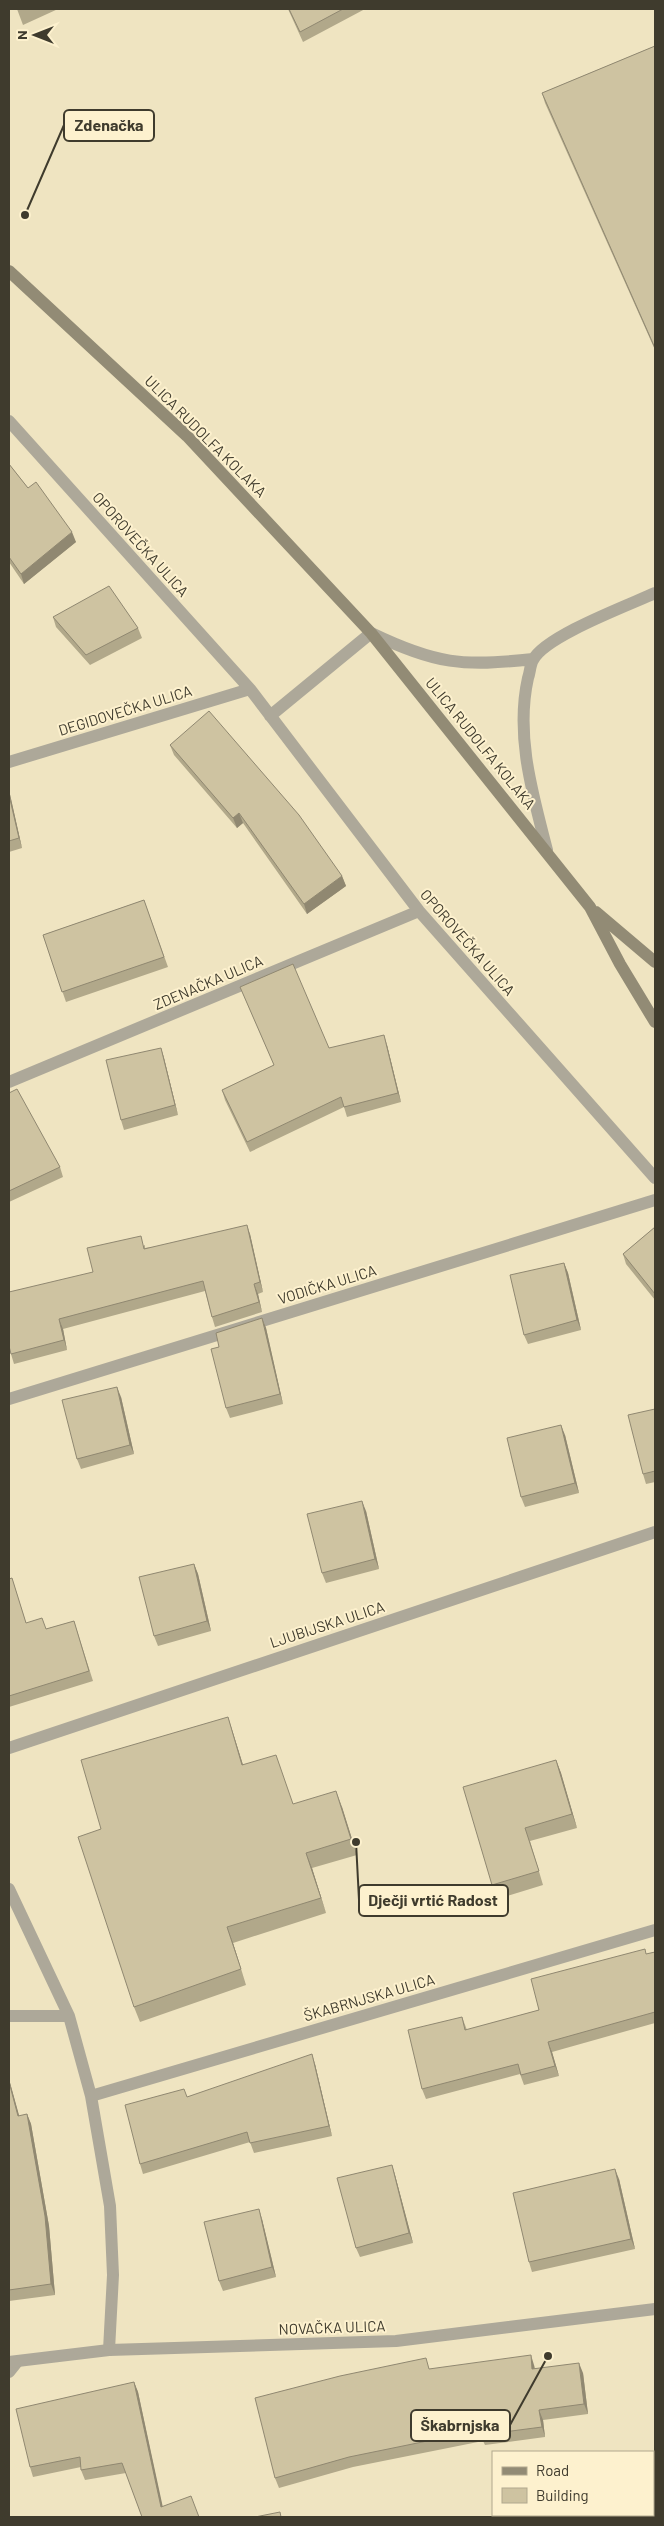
<svg xmlns="http://www.w3.org/2000/svg" width="664" height="2526" font-family="Barlow,sans-serif">
  <style>
    .lines { fill: none; stroke-linecap: round; stroke-linejoin: round }
    .minor { stroke: #ada899; stroke-width: 12 }
    .tertiary { stroke: #ada899; stroke-width: 12 }
    .secondary { stroke: #928b75; stroke-width: 12 }
    .wall { fill: #b1a88a }
    .shaded-wall { fill: #908871 }
    .building { fill: #cec3a1; stroke: #908871 }
    .labels { text-anchor: middle; dominant-baseline: central; stroke-width: 4; stroke-linejoin: round; paint-order: stroke }
    .street-label { font-size: 15px; fill: #3f3b2d; stroke: #fdf1ce }
    .leader { fill: none; stroke: #3f3b2d; stroke-width: 2 }
    .callout-dot { fill: #3f3b2d; stroke: #fdf1ce; stroke-width: 2 }
    .callout { fill: #fdf1ce; stroke: #3f3b2d; stroke-width: 2 }
    .callout-label { font-size: 16px; text-anchor: middle; font-weight: bold; fill: #3f3b2d }
  </style>
  <rect width="100%" height="100%" fill="#efe4c1"/>
  <g class="lines">
    <!-- minor -->
    <path class="minor" d="M9 421 250 689 419 911 655 1178
      M270 716 371 633C435 664 463 667 533 659
      M9 762 250 689
      M547 850C533 795 515 736 528 678 530 673 530 665 533 660 545 636 629 605 655 593
      M9 1082 419 911
      M9 1399 655 1200
      M9 1748 655 1532
      M9 1889 69 2016 91 2096 110 2206 113 2275 109 2350
      M9 2016H69
      M91 2096 655 1930
      M9 2372 17 2362"/>
    <!-- tertiary -->
    <path class="tertiary" d="M9 2362 109 2350 396 2341 655 2309"/>
    <!-- secondary -->
    <path class="secondary" d="M9 271 187 436 371 633 590 907 620 964 655 1022
      M596 912 655 962"/>
  </g>
  <!-- wall -->
  <path class="wall" d="M17 9H58L23 25Z
    M288 9H365L303 42Z
    M655 46V350L545 103 542 93Z
    M9 464 28 488 76 542 24 584 9 562Z
    M53 617 138 628 142 638 90 665 56 627Z
    M170 745 342 876 346 886 307 914 243 823 237 828 174 755Z
    M9 790 22 848 9 852Z
    M144 900 168 967 66 1002 43 935Z
    M240 987 329 1048 387 1045 401 1102 347 1117 344 1107 250 1152 225 1100 222 1090 274 1065Z
    M161 1048 164 1058 178 1115 124 1130 121 1120Z
    M9 1093 60 1167 63 1177 9 1202Z
    M655 1227V1300L626 1264 623 1254Z
    M250 1234 263 1292 258 1294 262 1312 215 1327 212 1317 205 1291 63 1329 67 1350 14 1364 11 1354 93 1272 145 1245V1248Z
    M564 1263 568 1273 581 1330 528 1344 524 1335Z
    M262 1318 266 1328 283 1404 230 1418 226 1408 219 1347Z
    M121 1397 134 1454 81 1469 77 1459Z
    M655 1409V1482L646 1484 643 1474Z
    M565 1435 579 1493 525 1507 521 1497Z
    M366 1511 379 1569 326 1583 322 1573Z
    M194 1564 198 1574 211 1631 158 1646 154 1636Z
    M12 1578 26 1623 46 1629 74 1621 93 1681 9 1707V1579Z
    M228 1717 243 1765 293 1804 342 1807 357 1855 312 1868 326 1913 233 1943 246 1985 140 2022 134 2007 101 1829Z
    M556 1760 561 1773 577 1828 530 1841 543 1885 497 1899 492 1885Z
    M655 1952V2023L552 2052 559 2076 524 2085 520 2074 426 2099 422 2089 462 2017 467 2030 539 2010 647 1954Z
    M315 2064 332 2136 254 2153 250 2142 143 2174 140 2164 187 2097Z
    M9 2079 19 2116 27 2114 31 2124 49 2226 55 2295 9 2301Z
    M392 2165 395 2175 413 2243 360 2257 356 2248Z
    M619 2179 635 2249 532 2272 529 2262Z
    M262 2219 276 2277 223 2291 219 2281Z
    M534 2365 535 2369 583 2373 588 2414 543 2420 545 2437 485 2445 483 2441 353 2467 279 2488 275 2478 430 2369Z
    M134 2382 138 2392 162 2506 142 2517 126 2473 85 2480 81 2470V2467L33 2477 30 2467Z"/>
  <!-- shaded-wall -->
  <path class="shaded-wall" d="M72 532 76 542 24 584 21 574Z
    M9 790 22 848 19 838 9 795Z
    M239 813 243 823 237 828 233 818Z
    M342 876 346 886 307 914 304 904Z
    M384 1035 387 1045 401 1102 398 1093Z
    M161 1048 164 1058 178 1115 175 1105Z
    M247 1225 250 1234 263 1292 260 1282Z
    M564 1263 568 1273 581 1330 577 1320Z
    M254 1284 258 1294 262 1312 259 1302Z
    M262 1318 266 1328 283 1404 280 1394Z
    M59 1319 63 1329 67 1350 64 1340Z
    M117 1387 121 1397 134 1454 130 1445Z
    M561 1425 565 1435 579 1493 575 1483Z
    M362 1501 366 1511 379 1569 375 1559Z
    M194 1564 198 1574 211 1631 207 1621Z
    M228 1717 248 1781 242 1765Z
    M556 1760 561 1773 577 1828 572 1814Z
    M336 1791 342 1807 357 1855 351 1839Z
    M306 1853 312 1868 326 1913Z
    M227 1927 233 1943 246 1985 241 1969Z
    M548 2042 552 2052 559 2076 555 2066Z
    M312 2054 315 2064 332 2136 329 2126Z
    M9 2079 22 2126 18 2116 9 2082Z
    M27 2114 31 2124 49 2226 55 2295 51 2284Z
    M392 2165 395 2175 413 2243 409 2233Z
    M615 2169 619 2179 635 2249 631 2239Z
    M259 2209 262 2219 276 2277 272 2267Z
    M531 2355 534 2365 536 2379 532 2369Z
    M579 2363 583 2373 588 2414 584 2404Z
    M134 2382 138 2392 165 2517 161 2507Z
    M539 2410 543 2420 545 2437 542 2427Z"/>
  <!-- building -->
  <path class="building" d="M289 9H343L300 32Z
    M655 46V348L542 93Z
    M9 464 28 488 36 482 72 532 21 574 9 557Z
    M109 586 138 628 86 655 53 617Z
    M209 711 299 815 342 876 304 904 239 813 233 818 170 745Z
    M9 795 19 838 9 841Z
    M144 900 164 957 62 992 43 935Z
    M293 964 329 1048 384 1035 398 1093 344 1107 341 1097 247 1142 222 1090 274 1065 240 987Z
    M161 1048 175 1105 121 1120 106 1060Z
    M17 1089 60 1167 9 1191V1093Z
    M247 1225 260 1282 254 1284 259 1302 212 1317 203 1281 59 1319 64 1340 11 1354 9 1346V1292L93 1272 87 1248 141 1236 144 1249Z
    M655 1227V1294L623 1254Z
    M564 1263 577 1320 524 1335 510 1275Z
    M262 1318 280 1394 226 1408 211 1349 219 1347 216 1333Z
    M117 1387 130 1445 77 1459 62 1400Z
    M655 1409V1471L643 1474 628 1415Z
    M561 1425 575 1483 521 1497 507 1438Z
    M362 1501 375 1559 322 1573 307 1514Z
    M194 1564 207 1621 154 1636 139 1577Z
    M12 1578 26 1623 42 1618 46 1629 74 1621 89 1671 9 1696V1579Z
    M228 1717 242 1765 276 1755 293 1804 336 1791 351 1839 306 1853 321 1898 227 1927 241 1969 134 2007 78 1837 101 1829 81 1760Z
    M556 1760 572 1814 525 1828 539 1871 492 1885 463 1787Z
    M645 1949 646 1954 655 1952V2012L548 2042 555 2066 521 2075 518 2064 422 2089 408 2030 462 2017 465 2030 539 2010 531 1979Z
    M312 2054 329 2126 250 2143 247 2132 140 2164 125 2105 184 2089 187 2097Z
    M9 2082 18 2116 27 2114 45 2216 51 2284 9 2290Z
    M392 2165 409 2233 356 2248 337 2178Z
    M615 2169 631 2239 529 2262 513 2193Z
    M259 2209 272 2267 219 2281 204 2222Z
    M531 2355 532 2369 579 2363 584 2404 539 2410 542 2427 481 2435V2430L349 2457 275 2478 255 2398 340 2376 426 2358 429 2369Z
    M134 2382 161 2507 191 2496 199 2517H142L122 2463 81 2470 80 2457 30 2467 16 2409Z
    M280 2512 281 2517H255Z"/>
  <g class="labels">
    <!-- street labels -->
    <g class="street-label">
      <text transform="translate(206 436) rotate(45)">ULICA RUDOLFA KOLAKA</text>
      <text transform="translate(141 544) rotate(48)">OPOROVEČKA ULICA</text>
      <text transform="translate(125 710) rotate(-17)">DEGIDOVEČKA ULICA</text>
      <text transform="translate(481 743) rotate(51)">ULICA RUDOLFA KOLAKA</text>
      <text transform="translate(468 942) rotate(49)">OPOROVEČKA ULICA</text>
      <text transform="translate(208 982) rotate(-23)">ZDENAČKA ULICA</text>
      <text transform="translate(327 1284) rotate(-17)">VODIČKA ULICA</text>
      <text transform="translate(327 1624) rotate(-18)">LJUBIJSKA ULICA</text>
      <text transform="translate(369 1997) rotate(-16)">ŠKABRNJSKA ULICA</text>
      <text transform="translate(332 2327) rotate(-2)">NOVAČKA ULICA</text>
    </g>
  </g>
  <!-- callouts -->
  <path class="leader" d="M25 215L64 125M356 1842L359 1900M548 2356L510 2425"/>
  <g class="callout-dot">
    <circle cx="25" cy="215" r="5"/>
    <circle cx="356" cy="1842" r="5"/>
    <circle cx="548" cy="2356" r="5"/>
  </g>
  <g class="callout">
    <rect x="64" y="110" width="90" height="31" rx="5"/>
    <rect x="359" y="1885" width="149" height="31" rx="5"/>
    <rect x="411" y="2410" width="99" height="31" rx="5"/>
  </g>
  <g class="callout-label">
    <text x="109" y="131">Zdenačka</text>
    <text x="433" y="1906">Dječji vrtić Radost</text>
    <text x="460" y="2431">Škabrnjska</text>
  </g>
  <!-- border -->
  <rect width="664" height="2526" fill="none" stroke="#3f3b2d" stroke-width="20"/>
  <!-- legend -->
  <rect x="492" y="2451" width="162" height="65" fill="#fdf1ce" stroke="#b1a88e"/>
  <rect x="502" y="2467" width="25" height="8" fill="#928b75" stroke="#b1a88e"/>
  <text x="536" y="2476" font-size="15" fill="#3f3b2d">Road</text>
  <rect x="502" y="2488" width="25" height="15" fill="#cec3a1" stroke="#b1a88e"/>
  <text x="536" y="2501" font-size="15" fill="#3f3b2d">Building</text>
  <!-- north arrow -->
  <g transform="translate(35 35) rotate(270)" stroke="#fdf1ce" stroke-width="4" paint-order="stroke">
  <path d="M0-4L9 19L0 12L-9 19Z" fill="#3f3b2d"/>
  <text y="-8" font-size="14" font-weight="bold" text-anchor="middle" fill="#3f3b2d">N</text>
  </g>
</svg>
